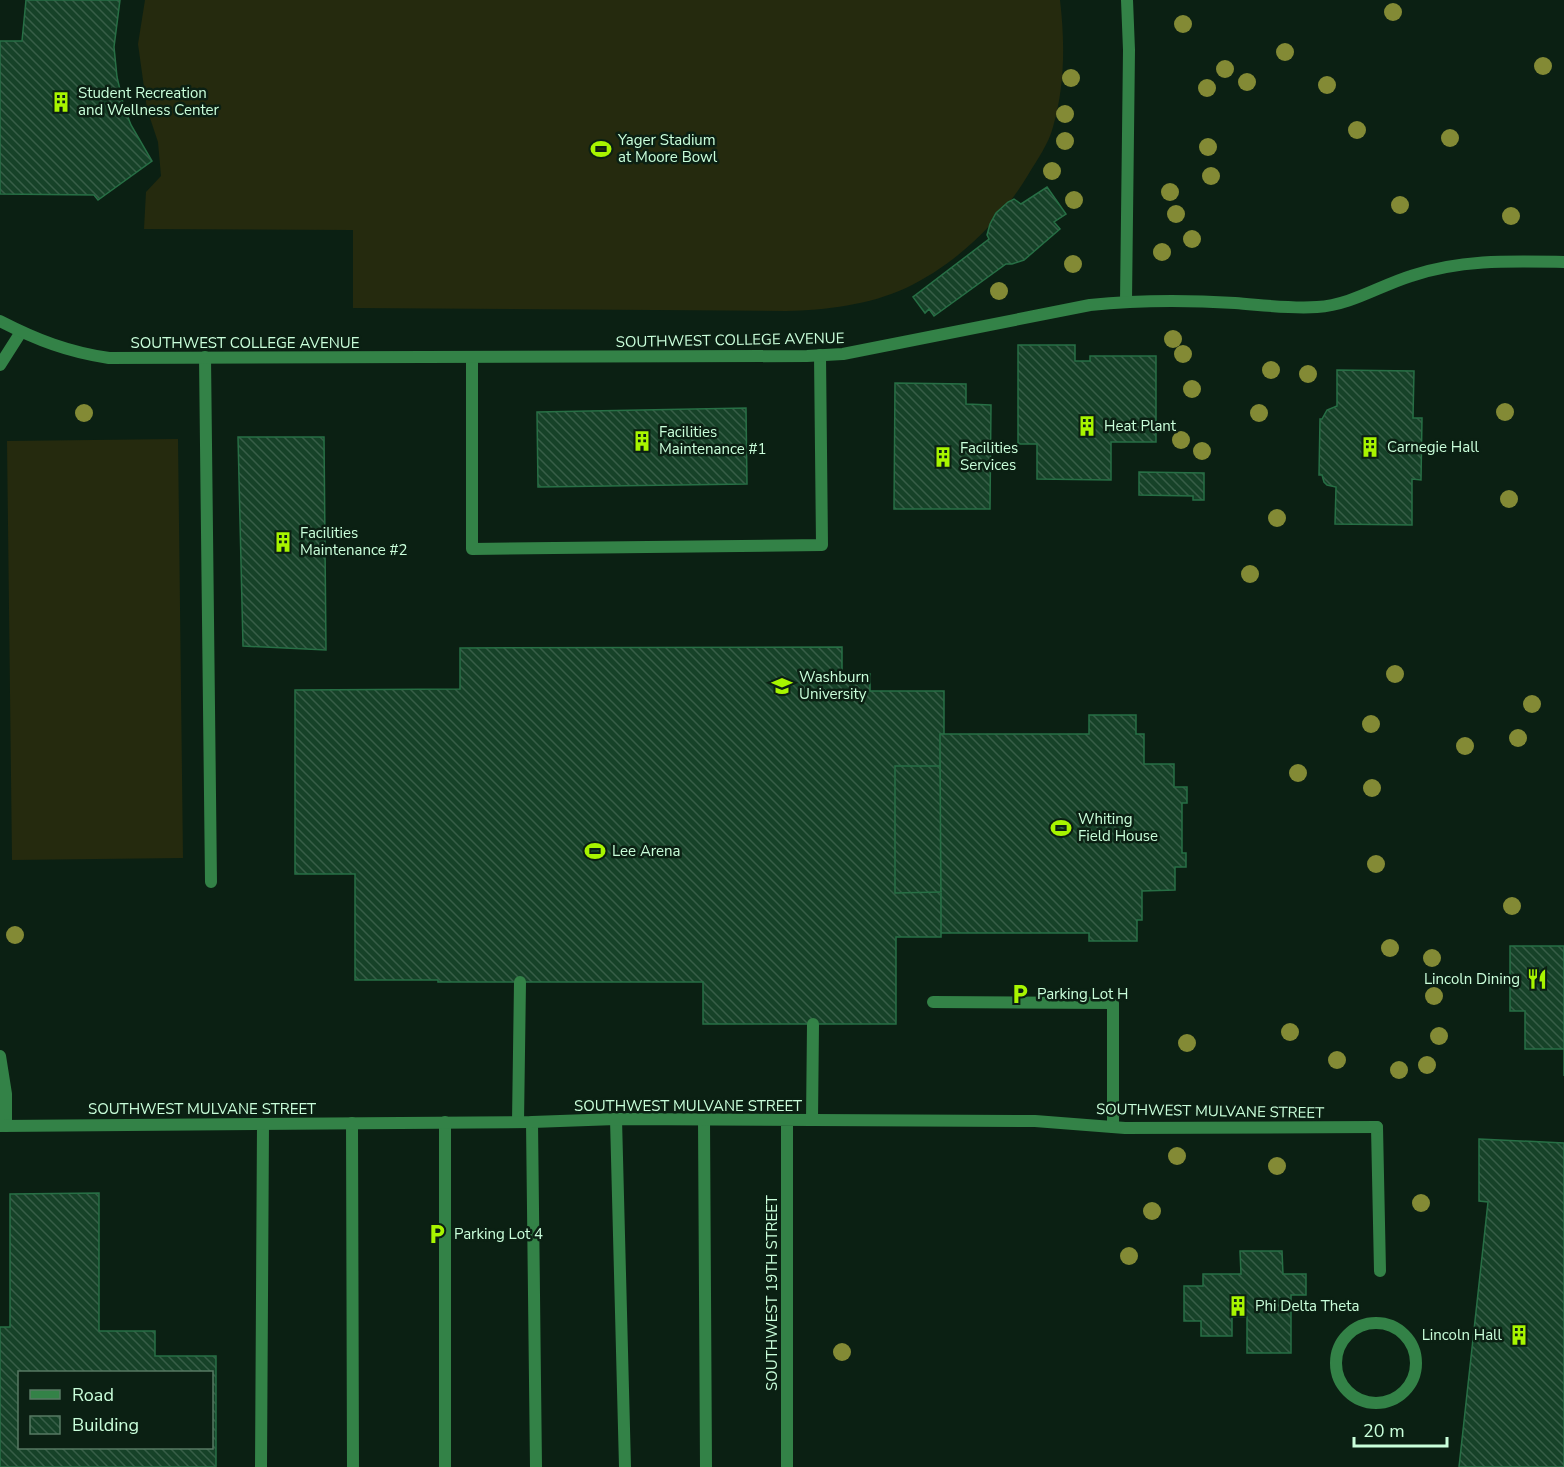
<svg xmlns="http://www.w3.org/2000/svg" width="1564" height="1467" font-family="'Nunito Sans',sans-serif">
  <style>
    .pitch { fill: #252a0e }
    .building { fill: url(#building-back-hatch); stroke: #276f45; stroke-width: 1.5; fill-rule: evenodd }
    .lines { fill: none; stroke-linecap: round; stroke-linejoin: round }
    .lane { stroke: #338247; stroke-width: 12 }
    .street { stroke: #338247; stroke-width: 12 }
    .tree { fill: #838a35 }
    .labels { text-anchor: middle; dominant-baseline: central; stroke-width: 5; stroke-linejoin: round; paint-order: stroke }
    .poi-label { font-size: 15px; fill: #caffdb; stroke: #0b2013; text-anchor: start }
    .street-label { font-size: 15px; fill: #caffdb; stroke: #0b2013 }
  </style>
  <defs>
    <pattern id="building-back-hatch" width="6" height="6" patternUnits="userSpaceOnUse" patternTransform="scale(1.5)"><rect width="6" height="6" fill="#164228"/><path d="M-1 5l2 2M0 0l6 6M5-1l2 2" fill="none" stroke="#375e47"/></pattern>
  </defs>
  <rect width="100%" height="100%" fill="#0b2013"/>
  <!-- pitch -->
  <path class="pitch" d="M145 0H1060C1065 42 1065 86 1053 127 1049 143 1037 160 1028 175 1000 222 956 264 906 288 869 305 826 310 786 311L353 308V230L144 229 146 192 161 176 158 142 147 109 138 44Z
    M178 439 183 858 12 860 7 441Z"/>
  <!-- building -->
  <path class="building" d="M26 0H120L114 47 117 77 124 107 131 125 152 161 98 200 94 195 0 194V41H22Z
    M1047 187 1066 214 1054 222 1060 229 1024 260 1012 264H1006L934 316 929 309 925 313 913 297 989 239 987 235 990 224 996 213 1008 202 1014 199 1021 204Z
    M1018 345H1075V361H1090V356H1156V442H1111V480L1037 479V444H1018Z
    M1337 370 1414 371 1413 418H1422L1421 480 1412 479V525L1335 524 1336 487 1327 485 1324 482 1322 475H1319L1320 419H1322L1327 410 1337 406Z
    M895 383 966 384V404L991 405 990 509H894Z
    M746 408 747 484 538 487 537 412Z
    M238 437H324L326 650 243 646Z
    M1139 472 1204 473V500H1193V496L1139 495Z
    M842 647V674H870V691H944V734H940V766H895V893L941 892V937H896V1024H703V982H438V980H355V874H295V690L460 689V648Z
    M1089 715H1136V734H1144V764H1174V787H1187V803H1182V853H1186V867H1175V890L1142 891V920H1137V941H1089V933H941L940 734H1089Z
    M895 766H940L941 892 895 893Z
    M1510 946H1564V1076V1049H1525V1011H1510Z
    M1479 1139 1564 1143V1467H1459L1488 1202 1479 1201Z
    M99 1193V1331H155V1356H216V1467H0V1327H10V1194ZM20 1372H212V1448H20Z
    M1240 1251H1282L1283 1274H1306V1295H1291V1353H1247V1317H1232V1336H1201V1321H1184V1286H1203V1274H1241Z"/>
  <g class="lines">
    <!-- lane -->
    <path class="lane" d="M1126 301 1129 50 1127 0
      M205 357 211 882
      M472 357V549L822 545 820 355
      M0 365 21 332
      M933 1002 1113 1003V1127
      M0 1056 6 1094V1126
      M616 1119 625 1467
      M704 1120 706 1467
      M812 1120 813 1024
      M445 1122V1467
      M518 1122 520 982
      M532 1122 536 1467
      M352 1123 353 1467
      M1377 1127 1380 1271
      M1336 1363a40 40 0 1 1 80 0a40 40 0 1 1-80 0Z
      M261 1467 263 1124"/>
    <!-- street -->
    <path class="street" d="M0 321C37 340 68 352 109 358L807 356 843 354 1090 305C1138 300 1186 300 1235 303 1262 305 1290 309 1317 307 1351 305 1379 286 1411 276 1461 259 1512 261 1564 262
      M787 1120V1467
      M0 1126 532 1122 616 1119 1035 1121 1125 1128 1377 1127"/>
  </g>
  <!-- trees -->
  <g class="tree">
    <circle cx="1393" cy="12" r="9"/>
    <circle cx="1183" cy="24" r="9"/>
    <circle cx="1285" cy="52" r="9"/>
    <circle cx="1543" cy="66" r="9"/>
    <circle cx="1225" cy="69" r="9"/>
    <circle cx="1071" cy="78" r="9"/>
    <circle cx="1247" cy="82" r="9"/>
    <circle cx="1327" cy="85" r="9"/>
    <circle cx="1207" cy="88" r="9"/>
    <circle cx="1065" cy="114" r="9"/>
    <circle cx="1357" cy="130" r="9"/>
    <circle cx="1450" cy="138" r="9"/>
    <circle cx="1065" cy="141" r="9"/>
    <circle cx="1208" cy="147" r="9"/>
    <circle cx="1052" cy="171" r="9"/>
    <circle cx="1211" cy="176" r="9"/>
    <circle cx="1170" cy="192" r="9"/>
    <circle cx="1074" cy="200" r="9"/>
    <circle cx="1400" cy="205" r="9"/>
    <circle cx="1176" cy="214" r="9"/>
    <circle cx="1511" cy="216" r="9"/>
    <circle cx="1192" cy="239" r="9"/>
    <circle cx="1162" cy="252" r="9"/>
    <circle cx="1073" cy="264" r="9"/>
    <circle cx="999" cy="291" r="9"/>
    <circle cx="1173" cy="339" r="9"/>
    <circle cx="1183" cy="354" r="9"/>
    <circle cx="1271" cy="370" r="9"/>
    <circle cx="1308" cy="374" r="9"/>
    <circle cx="1192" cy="389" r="9"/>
    <circle cx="1505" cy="412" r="9"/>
    <circle cx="84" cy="413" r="9"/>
    <circle cx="1259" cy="413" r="9"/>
    <circle cx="1181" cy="440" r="9"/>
    <circle cx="1202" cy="451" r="9"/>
    <circle cx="1509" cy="499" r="9"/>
    <circle cx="1277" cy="518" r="9"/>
    <circle cx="1250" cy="574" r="9"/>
    <circle cx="1395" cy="674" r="9"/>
    <circle cx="1532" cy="704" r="9"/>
    <circle cx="1371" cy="724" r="9"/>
    <circle cx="1518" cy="738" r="9"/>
    <circle cx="1465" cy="746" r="9"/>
    <circle cx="1298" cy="773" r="9"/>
    <circle cx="1372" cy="788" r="9"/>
    <circle cx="1376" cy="864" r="9"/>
    <circle cx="1512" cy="906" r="9"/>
    <circle cx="15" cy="935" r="9"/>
    <circle cx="1390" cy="948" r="9"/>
    <circle cx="1432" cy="958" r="9"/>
    <circle cx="1434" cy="996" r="9"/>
    <circle cx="1290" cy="1032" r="9"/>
    <circle cx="1439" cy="1036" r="9"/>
    <circle cx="1187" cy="1043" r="9"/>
    <circle cx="1337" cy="1060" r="9"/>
    <circle cx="1427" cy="1065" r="9"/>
    <circle cx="1399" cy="1070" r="9"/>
    <circle cx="1177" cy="1156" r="9"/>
    <circle cx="1277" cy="1166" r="9"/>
    <circle cx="1421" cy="1203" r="9"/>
    <circle cx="1152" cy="1211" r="9"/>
    <circle cx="1129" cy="1256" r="9"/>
    <circle cx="842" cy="1352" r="9"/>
  </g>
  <!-- icons -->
  <defs>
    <g id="building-bare" transform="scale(1.62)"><path d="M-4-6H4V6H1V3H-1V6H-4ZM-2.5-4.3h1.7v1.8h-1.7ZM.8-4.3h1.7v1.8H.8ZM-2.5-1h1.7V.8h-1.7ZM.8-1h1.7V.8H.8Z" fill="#a8f500" stroke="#0b2013" stroke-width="2.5" paint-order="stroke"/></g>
    <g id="stadium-bare" transform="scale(1.62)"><path d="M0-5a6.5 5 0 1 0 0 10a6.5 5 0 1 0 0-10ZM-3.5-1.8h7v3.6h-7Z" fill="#a8f500" stroke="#0b2013" stroke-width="2.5" paint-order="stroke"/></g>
    <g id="university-bare" transform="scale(1.62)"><path d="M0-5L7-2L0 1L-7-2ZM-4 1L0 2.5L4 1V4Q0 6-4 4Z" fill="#a8f500" stroke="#0b2013" stroke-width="2.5" paint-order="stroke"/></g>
    <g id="restaurant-bare" transform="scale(1.62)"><path d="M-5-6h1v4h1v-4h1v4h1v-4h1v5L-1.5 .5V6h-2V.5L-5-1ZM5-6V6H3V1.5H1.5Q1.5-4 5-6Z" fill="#a8f500" stroke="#0b2013" stroke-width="2.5" paint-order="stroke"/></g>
    <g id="parking-bare" transform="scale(1.62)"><path d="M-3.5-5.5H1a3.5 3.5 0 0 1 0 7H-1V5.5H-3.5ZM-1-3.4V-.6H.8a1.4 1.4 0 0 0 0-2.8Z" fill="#a8f500" stroke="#0b2013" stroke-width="2.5" paint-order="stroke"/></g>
  </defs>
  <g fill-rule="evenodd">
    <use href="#building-bare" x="61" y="102"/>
    <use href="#stadium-bare" x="601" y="149"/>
    <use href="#building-bare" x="1087" y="426"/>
    <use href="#building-bare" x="642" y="441"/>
    <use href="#building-bare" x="1370" y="447"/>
    <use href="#building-bare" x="943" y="457"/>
    <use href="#building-bare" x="283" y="542"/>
    <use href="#university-bare" x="782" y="686"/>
    <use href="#stadium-bare" x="1061" y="828"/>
    <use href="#stadium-bare" x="595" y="851"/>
    <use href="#restaurant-bare" x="1537" y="979"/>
    <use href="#parking-bare" x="1020" y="994"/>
    <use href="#parking-bare" x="437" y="1234"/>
    <use href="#building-bare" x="1238" y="1306"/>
    <use href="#building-bare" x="1519" y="1335"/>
  </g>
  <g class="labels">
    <!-- poi labels -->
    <g class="poi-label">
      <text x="78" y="93">Student Recreation<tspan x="78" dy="17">and Wellness Center</tspan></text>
      <text x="618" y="140">Yager Stadium<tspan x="618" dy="17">at Moore Bowl</tspan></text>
      <text x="1104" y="426">Heat Plant</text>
      <text x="659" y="432">Facilities<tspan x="659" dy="17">Maintenance #1</tspan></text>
      <text x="1387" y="447">Carnegie Hall</text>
      <text x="960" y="448">Facilities<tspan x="960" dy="17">Services</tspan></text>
      <text x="300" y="533">Facilities<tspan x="300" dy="17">Maintenance #2</tspan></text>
      <text x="799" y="677">Washburn<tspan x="799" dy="17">University</tspan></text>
      <text x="1078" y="819">Whiting<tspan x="1078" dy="17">Field House</tspan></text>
      <text x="612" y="851">Lee Arena</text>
      <text x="1520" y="979" text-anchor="end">Lincoln Dining</text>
      <text x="1037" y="994">Parking Lot H</text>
      <text x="454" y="1234">Parking Lot 4</text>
      <text x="1255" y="1306">Phi Delta Theta</text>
      <text x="1502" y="1335" text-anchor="end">Lincoln Hall</text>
    </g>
    <!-- street labels -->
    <g class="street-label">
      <text transform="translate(730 340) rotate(-1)">SOUTHWEST COLLEGE AVENUE</text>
      <text x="245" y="343">SOUTHWEST COLLEGE AVENUE</text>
      <text x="688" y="1106">SOUTHWEST MULVANE STREET</text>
      <text x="202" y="1109">SOUTHWEST MULVANE STREET</text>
      <text transform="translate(1210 1111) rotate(1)">SOUTHWEST MULVANE STREET</text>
      <text transform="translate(772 1293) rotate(-90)">SOUTHWEST 19TH STREET</text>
    </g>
  </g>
  <!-- legend -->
  <rect x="18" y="1371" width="195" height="78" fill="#0b2013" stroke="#577963" stroke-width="1.5"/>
  <rect x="30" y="1390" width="30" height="9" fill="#338247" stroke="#577963" stroke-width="1.5"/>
  <text x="72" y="1401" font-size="18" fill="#caffdb">Road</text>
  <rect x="30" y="1416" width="30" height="18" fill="url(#building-back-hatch)" stroke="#577963" stroke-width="1.5"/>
  <text x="72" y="1431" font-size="18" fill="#caffdb">Building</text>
  <!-- scale -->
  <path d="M1354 1437v9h93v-9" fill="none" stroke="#caffdb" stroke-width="3"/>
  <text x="1363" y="1437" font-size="18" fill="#caffdb" stroke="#0b2013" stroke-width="4.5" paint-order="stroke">20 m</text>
</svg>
